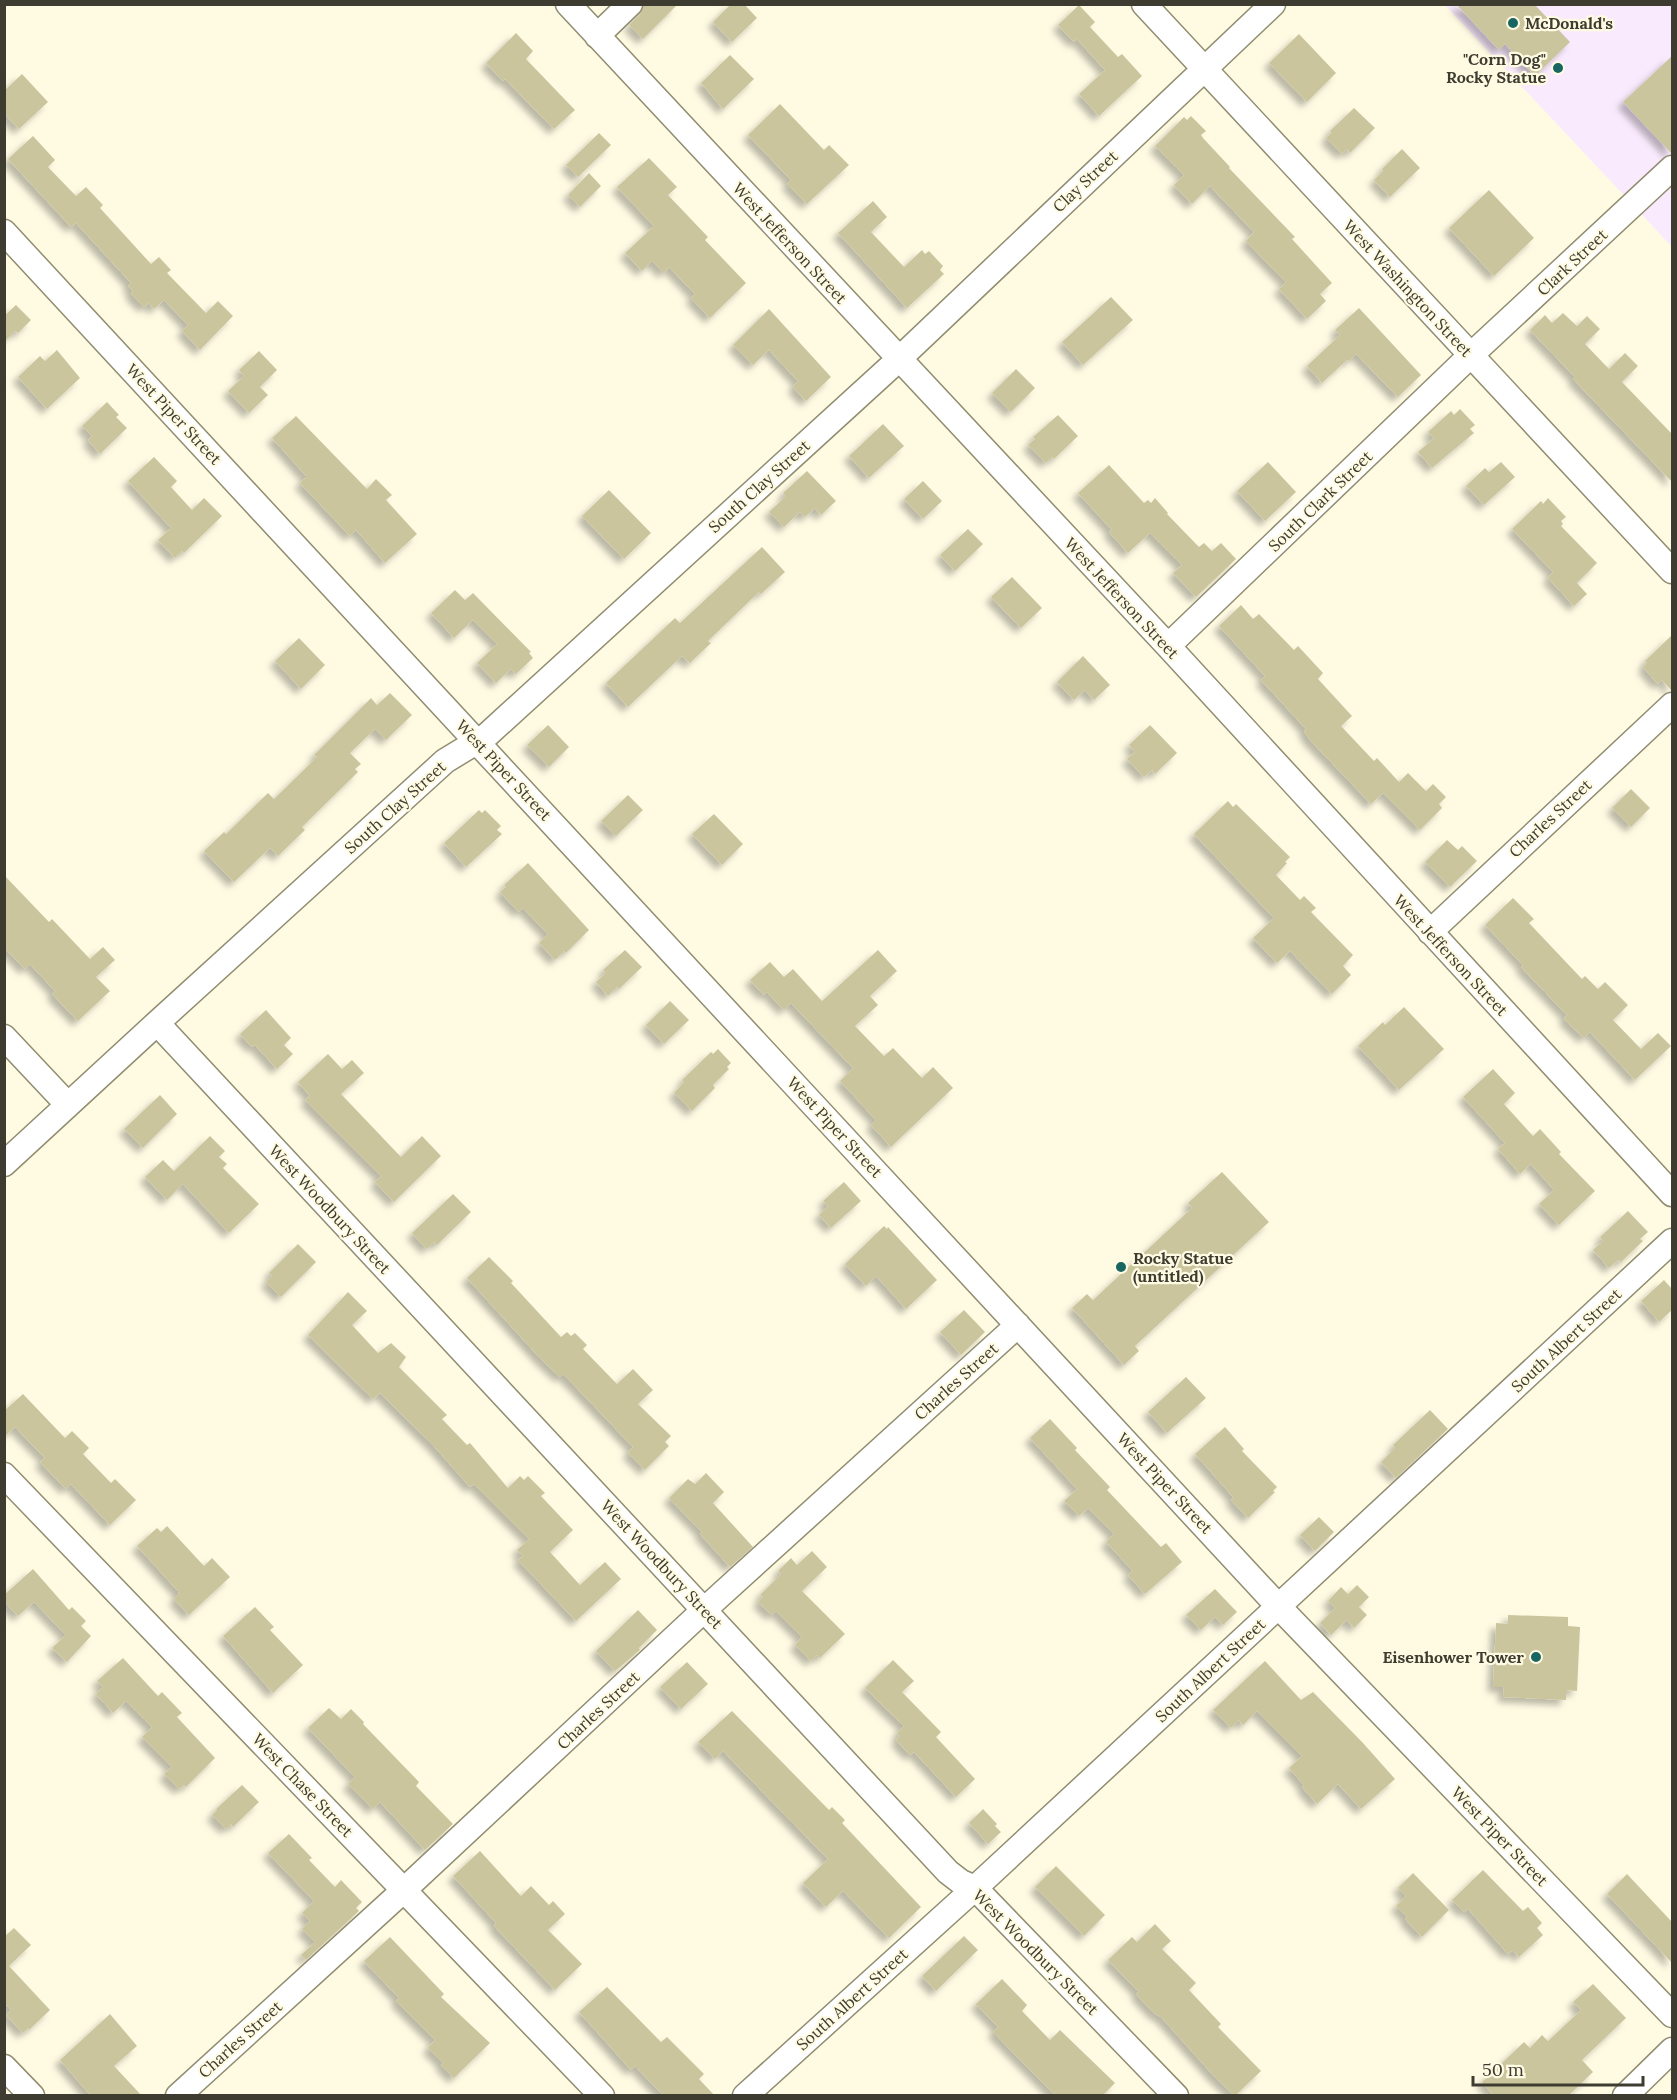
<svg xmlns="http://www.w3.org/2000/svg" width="1677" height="2100" font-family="Lora,serif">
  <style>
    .commercial { fill: #faeafd }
    .building { fill: #cbc59e; filter: url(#shadow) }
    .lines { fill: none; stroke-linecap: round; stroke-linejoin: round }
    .minor-casing { stroke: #918d71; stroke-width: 27 }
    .minor { stroke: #fff; stroke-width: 24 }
    .poi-dot { fill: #186562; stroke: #fffbe3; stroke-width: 2 }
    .labels { text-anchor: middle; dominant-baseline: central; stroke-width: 4.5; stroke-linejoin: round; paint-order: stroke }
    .poi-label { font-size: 16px; font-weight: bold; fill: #3e3c30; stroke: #fffbe3; text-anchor: start }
    .street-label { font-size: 16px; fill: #3e3c30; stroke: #fffbe3 }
  </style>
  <defs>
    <filter id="shadow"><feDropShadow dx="-5.5" dy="5.5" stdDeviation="3" flood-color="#0004"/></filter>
  </defs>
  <rect width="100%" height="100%" fill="#fffbe3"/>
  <!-- commercial -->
  <path class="commercial" d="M1445 5H1672V247L1633 205Z"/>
  <!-- building -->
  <path class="building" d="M644 4H678L643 39 629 25 640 14Z
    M731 4H744L757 18 732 42 713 22Z
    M1456 4H1534L1570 42 1535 76 1505 44 1499 50Z
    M1079 5 1095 22 1090 27 1118 57 1122 54 1142 76 1099 116 1079 94 1105 70 1077 39 1074 42 1058 25Z
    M516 33 533 51 526 59 575 110 554 129 505 79 503 81 486 63Z
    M1299 34 1336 73 1307 102 1269 63Z
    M730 55 754 79 723 109 701 83Z
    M1672 56V154L1623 102Z
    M22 74 48 102 19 129 4 113V91Z
    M780 104 824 150 829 145 849 165 807 204 787 184 791 180 748 135Z
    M1354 108 1375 128 1350 153 1347 149 1342 154 1326 138 1331 133 1330 131Z
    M1191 116 1206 131 1201 135 1203 138 1230 167 1229 168 1295 237 1292 239 1332 283 1320 294 1326 301 1307 319 1279 289 1286 282 1246 241 1254 232 1210 186 1192 204 1174 185 1184 175 1155 146 1184 117 1187 120Z
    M599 133 611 145 578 177 566 165Z
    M33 136 55 160 48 167 76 196 86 187 103 205 100 208 151 264 159 257 171 270 167 273 206 313 218 301 233 316 200 350 182 331 188 325 164 300 154 309 149 303 144 307 131 294 133 291 128 286 131 283 76 223 71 227 8 159Z
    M1402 149 1420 168 1390 197 1374 180 1383 171 1382 169Z
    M649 158 677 187 668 195 708 237 705 240 746 283 710 318 691 298 695 294 669 267 664 273 652 261 642 271 625 253 654 226 617 187Z
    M589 173 601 186 580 207 568 195Z
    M1489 190 1534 238 1494 276 1449 228Z
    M873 201 887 217 871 232 904 267 922 250 925 254 929 251 943 266 940 270 944 274 907 308 838 233Z
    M1111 297 1133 320 1083 365 1062 342Z
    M16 305 31 320 18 333 15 331 4 342V316Z
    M1359 308 1421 375 1398 397 1356 354 1349 361 1347 360 1322 383 1307 366 1340 335 1335 330Z
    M769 309 831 377 806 401 793 387 798 381 769 350 753 365 733 345Z
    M1563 313 1577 326 1587 316 1600 329 1585 344 1609 369 1625 353 1638 366 1622 382 1672 434V482L1573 379 1575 377 1530 330 1545 315 1552 323Z
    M57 350 80 378 47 409 18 377 40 356 45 361Z
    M259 351 277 370 260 387 268 395 249 413 228 391 244 376 239 370Z
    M1016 369 1035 388 1011 412 992 393Z
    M107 402 119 415 116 417 127 428 100 454 88 440 92 436 82 426Z
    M1460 409 1475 425 1470 429 1474 433 1432 468 1418 452 1434 438 1428 432 1451 411 1454 415Z
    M1058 415 1078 436 1054 459 1052 457 1046 463 1028 445 1035 439 1033 437Z
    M296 416 367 489 376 479 392 495 386 500 417 534 385 563 356 530 350 536 300 483 306 477V476L272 438Z
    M883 424 904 446 869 478 849 456Z
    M154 457 177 481 171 487 192 510 204 498 222 516 184 553 182 551 175 558 158 540 171 528 128 481Z
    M1268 462 1296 492 1265 521 1237 491Z
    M1501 462 1515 477 1484 505 1466 486 1485 468 1489 472Z
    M1109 465 1144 503 1148 500 1151 503 1155 498 1168 513 1167 514 1199 547 1204 543 1212 551 1221 543 1236 559 1196 597 1173 573 1182 565 1150 533 1128 553 1109 532 1112 530 1078 493Z
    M807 471 836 501 821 515 815 508 805 517 800 512 784 527 769 512 786 496 783 493Z
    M923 481 942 501 923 519 904 499Z
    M609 490 651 533 624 559 582 516Z
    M1548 498 1566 517 1561 521 1563 524 1561 526 1597 563 1577 583 1587 594 1574 606 1548 578 1553 572 1512 529 1541 501 1543 504Z
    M968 529 983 544 955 571 940 555Z
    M762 547 785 572 761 594 759 592 708 641 711 643 690 663 682 656 628 707 606 683 675 618 680 623Z
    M1012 577 1042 608 1021 628 991 597Z
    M455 590 465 600 473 593 531 652 529 653 533 658 516 674 511 669 496 683 477 663 497 644 473 620 454 638 431 613Z
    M1241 605 1253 619 1259 614 1294 650 1298 646 1323 673 1318 679 1352 716 1341 726 1374 761 1377 758 1399 782 1408 773 1426 791 1433 784 1446 797 1439 804 1442 808 1420 830 1383 793 1371 804 1310 740 1304 731 1306 729 1261 680 1265 676 1219 626Z
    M1672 635V691L1662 680 1658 684 1643 667 1647 663 1645 661Z
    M299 638 325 665 301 689 275 661Z
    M1083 656 1110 685 1094 700 1085 690 1074 700 1057 682Z
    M390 693 412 715 386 740 375 729 350 753 361 764 355 769 358 772 302 827 305 830 278 856 270 848 234 882 204 851 224 832 226 834 268 793 274 799 317 757 314 755 371 698 377 705Z
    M548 725 569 747 549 767 527 745Z
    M1150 725 1177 753 1155 774 1152 770 1144 777 1127 759 1135 752 1129 745Z
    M1631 789 1650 808 1631 827 1612 808Z
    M628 795 643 810 616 836 601 821Z
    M1228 801 1233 807 1236 804 1290 857 1285 862 1287 863 1276 875 1300 900 1304 896 1316 908 1311 912 1353 955 1343 966 1351 975 1332 994 1290 951 1277 963 1253 938 1274 918 1194 834Z
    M479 810 482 813 485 810 501 826 497 830 502 834 466 867 444 843Z
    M714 814 743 844 722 865 692 834Z
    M1447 840 1458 850 1462 846 1477 861 1450 887 1425 862Z
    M528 863 589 930 566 953 564 951 555 960 539 943 548 934 523 908 519 912 500 892 506 887 504 885Z
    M4 875 49 922 52 919 90 959 103 947 115 960 96 977 110 991 78 1021 52 994 55 991 30 964 25 969 4 947Z
    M1513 898 1534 919 1529 923 1582 979 1585 976 1598 989 1605 982 1628 1005 1613 1020 1641 1049 1658 1033 1671 1046 1635 1080 1590 1032 1584 1038 1564 1019 1567 1015 1521 967 1523 965 1485 925Z
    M625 950 642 967 619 989 617 987 608 996 596 982 606 973 603 970Z
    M878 950 897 971 870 996 878 1005 855 1026 884 1056 893 1048 922 1078 933 1067 953 1088 891 1147 871 1125 876 1120 840 1081 853 1068 791 1003 784 1010 767 992 764 995 750 980 770 962 784 977 793 969 822 1001Z
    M670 1001 689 1020 664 1044 646 1025Z
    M1404 1007 1444 1049 1399 1090 1358 1046 1383 1022 1385 1025Z
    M266 1010 291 1038 284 1045 293 1054 277 1069 255 1045 252 1047 240 1034Z
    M718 1049 731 1063 727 1067 729 1069 713 1085 715 1088 692 1111 674 1093 684 1082 682 1080 711 1052 713 1054Z
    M328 1054 342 1069 352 1060 364 1073 341 1094 401 1157 422 1136 441 1156 394 1202 375 1182 381 1176 305 1100 310 1096 298 1082Z
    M1493 1069 1515 1093 1504 1104 1533 1136 1540 1129 1561 1152 1559 1154 1595 1191 1559 1225 1539 1204 1554 1190 1531 1164 1520 1174 1498 1149 1505 1143 1463 1097Z
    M160 1095 177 1114 143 1148 124 1129Z
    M210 1136 225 1151 219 1157 227 1164 223 1168 259 1204 229 1233 183 1184 167 1200 145 1177 163 1160 174 1171Z
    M1222 1172 1269 1222 1135 1346 1139 1351 1124 1365 1072 1308 1087 1294 1093 1300 1192 1208 1188 1203Z
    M844 1182 861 1201 831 1228 819 1215 828 1206 823 1201Z
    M453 1194 471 1212 437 1245 434 1242 427 1249 412 1233Z
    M1628 1211 1648 1232 1640 1239 1643 1241 1621 1262 1618 1260 1609 1268 1593 1250 1603 1241 1600 1237Z
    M884 1226 887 1229 888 1227 937 1280 906 1309 876 1276 866 1286 845 1264Z
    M298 1244 316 1262 281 1297 266 1282 272 1276 269 1273Z
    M489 1257 513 1281 511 1283 561 1337 567 1332 571 1336 575 1333 587 1345 583 1349 617 1384 633 1369 653 1390 638 1404 671 1436 665 1442 669 1446 645 1470 628 1453 633 1447 573 1384 563 1374 560 1377 540 1358 467 1278Z
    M1664 1280 1672 1289V1310L1659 1322 1641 1301Z
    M348 1292 367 1311 352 1325 378 1353 391 1343 406 1357 399 1367 447 1415 442 1419 467 1445 470 1443 508 1488 520 1476 524 1480 528 1476 545 1493 541 1496 573 1530 550 1552 580 1585 605 1562 621 1579 576 1621 518 1560 523 1556 517 1550 529 1539 474 1484 470 1487 433 1445 380 1393 373 1399 308 1335Z
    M964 1310 985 1332 961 1355 940 1332Z
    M1186 1377 1206 1398 1167 1433 1148 1412Z
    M23 1394 65 1438 72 1431 89 1448 83 1454 111 1483 115 1479 136 1500 110 1525 71 1484 66 1489 40 1462 45 1458 15 1427 4 1437V1411Z
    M1430 1410 1448 1429 1396 1478 1381 1462 1395 1448 1393 1445Z
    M1050 1419 1077 1448 1075 1450 1110 1487 1107 1490 1161 1547 1166 1543 1182 1562 1145 1594 1128 1575 1133 1571 1106 1542 1114 1534 1088 1508 1079 1516 1064 1501 1077 1489 1030 1438Z
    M1225 1427 1244 1449 1242 1451 1277 1487 1273 1491 1275 1492 1248 1518 1231 1500 1234 1498 1195 1454Z
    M706 1473 724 1492 713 1503 753 1547 730 1567 700 1534 702 1532 669 1498 688 1479 695 1484Z
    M1319 1517 1334 1532 1315 1551 1300 1535Z
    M167 1526 204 1566 212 1558 230 1577 189 1615 174 1599 179 1594 178 1591 137 1546 157 1528 161 1532Z
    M812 1551 827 1567 802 1591 845 1634 820 1658 817 1655 811 1661 795 1645 802 1637 776 1611 772 1615 758 1602 763 1597 760 1595 781 1574 778 1571 791 1558 797 1565Z
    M33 1569 69 1610 72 1607 86 1621 81 1626 91 1636 67 1662 52 1648 66 1635 34 1602 18 1616 4 1601V1595Z
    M1357 1585 1369 1597 1359 1607 1367 1615 1354 1628 1347 1620 1331 1635 1320 1623 1335 1608 1328 1601 1341 1587 1348 1594Z
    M1215 1589 1237 1612 1223 1625 1215 1617 1201 1630 1186 1615Z
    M255 1607 274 1627 270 1630 303 1665 273 1693 223 1636Z
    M638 1610 657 1630 639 1648 640 1650 615 1671 596 1651Z
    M1508 1615 1568 1617V1626L1580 1627 1577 1691 1566 1690V1700L1503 1697 1504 1687H1493L1496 1623 1508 1624Z
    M123 1658 158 1696 162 1692 182 1713 177 1717 215 1758 186 1787 184 1785 179 1789 164 1774 172 1767 142 1737 152 1727 126 1701 113 1713 96 1694 103 1687 97 1681Z
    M893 1660 914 1681 902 1692 941 1732 936 1737 975 1779 956 1797 914 1752 910 1755 896 1740 900 1736 897 1733 904 1726 865 1688Z
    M1265 1661 1301 1700 1313 1692 1363 1743 1395 1779 1361 1809 1338 1784 1317 1804 1302 1787 1304 1785 1289 1768 1302 1756 1257 1711 1243 1725 1239 1720 1231 1728 1213 1710Z
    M687 1662 708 1684 681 1709 660 1687Z
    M329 1708 341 1719 351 1709 364 1722 363 1724 419 1782 416 1786 453 1824 425 1850 380 1802 373 1809 348 1784 355 1777 308 1728Z
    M732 1711 829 1810 832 1807 845 1820 842 1823 921 1907 889 1938 843 1891 826 1907 803 1883 828 1859 723 1751 715 1759 698 1742Z
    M242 1785 259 1802 233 1827 231 1824 226 1829 212 1815 217 1810 216 1809Z
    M983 1809 997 1824 995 1826 1001 1832 988 1844 969 1823Z
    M289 1834 312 1858 309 1860 335 1887 341 1880 362 1902 356 1908 359 1911 306 1960 301 1955 315 1942 302 1929 310 1921 302 1913 314 1901 268 1853Z
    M480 1851 521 1896 531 1886 549 1905 553 1901 565 1914 548 1930 582 1964 555 1990 494 1926 496 1923 453 1876Z
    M1056 1866 1105 1915 1084 1936 1035 1887Z
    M1483 1870 1523 1911 1528 1907 1542 1923 1537 1928 1543 1935 1519 1957 1513 1950 1508 1954 1468 1909 1464 1912 1452 1900Z
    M1413 1873 1449 1910 1422 1937 1405 1919 1407 1917 1396 1906 1406 1896 1398 1888Z
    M1627 1874 1672 1922V1963L1607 1894Z
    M1155 1924 1171 1941 1162 1949 1196 1983 1189 1990 1221 2024 1218 2027 1261 2071 1235 2096 1213 2075 1161 2017 1154 2013 1136 1994 1139 1992 1108 1960 1132 1937 1137 1942Z
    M14 1928 31 1945 9 1966 50 2010 29 2030 28 2028 23 2033 6 2015 11 2010 4 2003V1937Z
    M964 1936 978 1950 936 1991 922 1976Z
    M390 1937 444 1994 441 1997 490 2043 454 2078 441 2065 443 2063 428 2048 435 2040 396 2001 399 1998 364 1961Z
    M1002 1979 1027 2005 1022 2011 1050 2040 1060 2030 1115 2083 1102 2096H1056L993 2032 998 2027 977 2005H975Z
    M1593 1984 1626 2018 1582 2060 1593 2072 1568 2096H1494L1482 2082 1524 2042 1530 2048 1542 2035 1548 2041 1581 2010 1573 2002Z
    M607 1987 661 2042 667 2037 704 2074 699 2079 715 2096H664L635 2066 631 2070 579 2012Z
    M110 2014 137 2046 114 2066 142 2096H91L60 2060Z"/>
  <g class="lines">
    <!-- minor casing -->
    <g class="minor-casing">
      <path id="minor" d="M568 4 1168 646 1672 1194
        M1144 4 1672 571
        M597 36 630 4
        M4 232 1278 1606 1672 2015
        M1168 646 1471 355 1672 168
        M1430 932 1672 705
        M157 1023 948 1872 961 1882 975 1888 1176 2096
        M4 1037 68 1105
        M4 1164 157 1023 445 761 486 736 898 360 1273 4
        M4 1475 602 2096
        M4 2067 32 2096
        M178 2096 404 1890 704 1610 1018 1325
        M745 2096 975 1888 1672 1241
        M1625 2096 1672 2050"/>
    </g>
    <!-- minor -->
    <use href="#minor" class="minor"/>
  </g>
  <!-- markers -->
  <g class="poi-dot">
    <circle cx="1513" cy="23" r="6"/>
    <circle cx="1558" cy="68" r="6"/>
    <circle cx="1121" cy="1267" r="6"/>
    <circle cx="1536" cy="1657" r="6"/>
  </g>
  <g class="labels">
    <!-- poi labels -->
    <g class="poi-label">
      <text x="1525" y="23">McDonald's</text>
      <text x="1546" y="59" text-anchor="end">"Corn Dog"<tspan x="1546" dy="18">Rocky Statue</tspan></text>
      <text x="1133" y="1258">Rocky Statue<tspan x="1133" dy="18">(untitled)</tspan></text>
      <text x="1524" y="1657" text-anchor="end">Eisenhower Tower</text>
    </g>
    <!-- street labels -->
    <g class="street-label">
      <text transform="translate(1085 181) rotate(-43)">Clay Street</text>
      <text transform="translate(790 243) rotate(47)">West Jefferson Street</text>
      <text transform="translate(1572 262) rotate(-43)">Clark Street</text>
      <text transform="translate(1408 288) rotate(47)">West Washington Street</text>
      <text transform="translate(174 414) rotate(47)">West Piper Street</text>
      <text transform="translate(759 486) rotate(-42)">South Clay Street</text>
      <text transform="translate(1320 501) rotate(-44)">South Clark Street</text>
      <text transform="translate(1122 598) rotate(47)">West Jefferson Street</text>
      <text transform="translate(504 770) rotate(47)">West Piper Street</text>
      <text transform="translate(395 807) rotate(-42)">South Clay Street</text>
      <text transform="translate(1550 818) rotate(-43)">Charles Street</text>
      <text transform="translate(1451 955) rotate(47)">West Jefferson Street</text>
      <text transform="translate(835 1127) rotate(47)">West Piper Street</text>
      <text transform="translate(330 1209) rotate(47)">West Woodbury Street</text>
      <text transform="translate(1566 1340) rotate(-43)">South Albert Street</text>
      <text transform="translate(956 1381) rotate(-42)">Charles Street</text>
      <text transform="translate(1165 1483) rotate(47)">West Piper Street</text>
      <text transform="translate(662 1564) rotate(47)">West Woodbury Street</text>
      <text transform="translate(1210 1670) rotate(-43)">South Albert Street</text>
      <text transform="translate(598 1710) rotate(-43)">Charles Street</text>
      <text transform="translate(303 1785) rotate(46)">West Chase Street</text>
      <text transform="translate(1500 1836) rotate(46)">West Piper Street</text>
      <text transform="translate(1036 1952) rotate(45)">West Woodbury Street</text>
      <text transform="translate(852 1999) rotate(-42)">South Albert Street</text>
      <text transform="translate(240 2039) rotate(-42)">Charles Street</text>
    </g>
  </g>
  <!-- border -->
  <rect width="1677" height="2100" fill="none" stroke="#3e3c30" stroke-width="12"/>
  <!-- scale -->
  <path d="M1473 2076v9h170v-9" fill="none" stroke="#3e3c30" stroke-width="3"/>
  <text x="1482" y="2076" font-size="18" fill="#3e3c30" stroke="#fffbe3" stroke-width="4.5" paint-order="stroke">50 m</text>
</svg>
